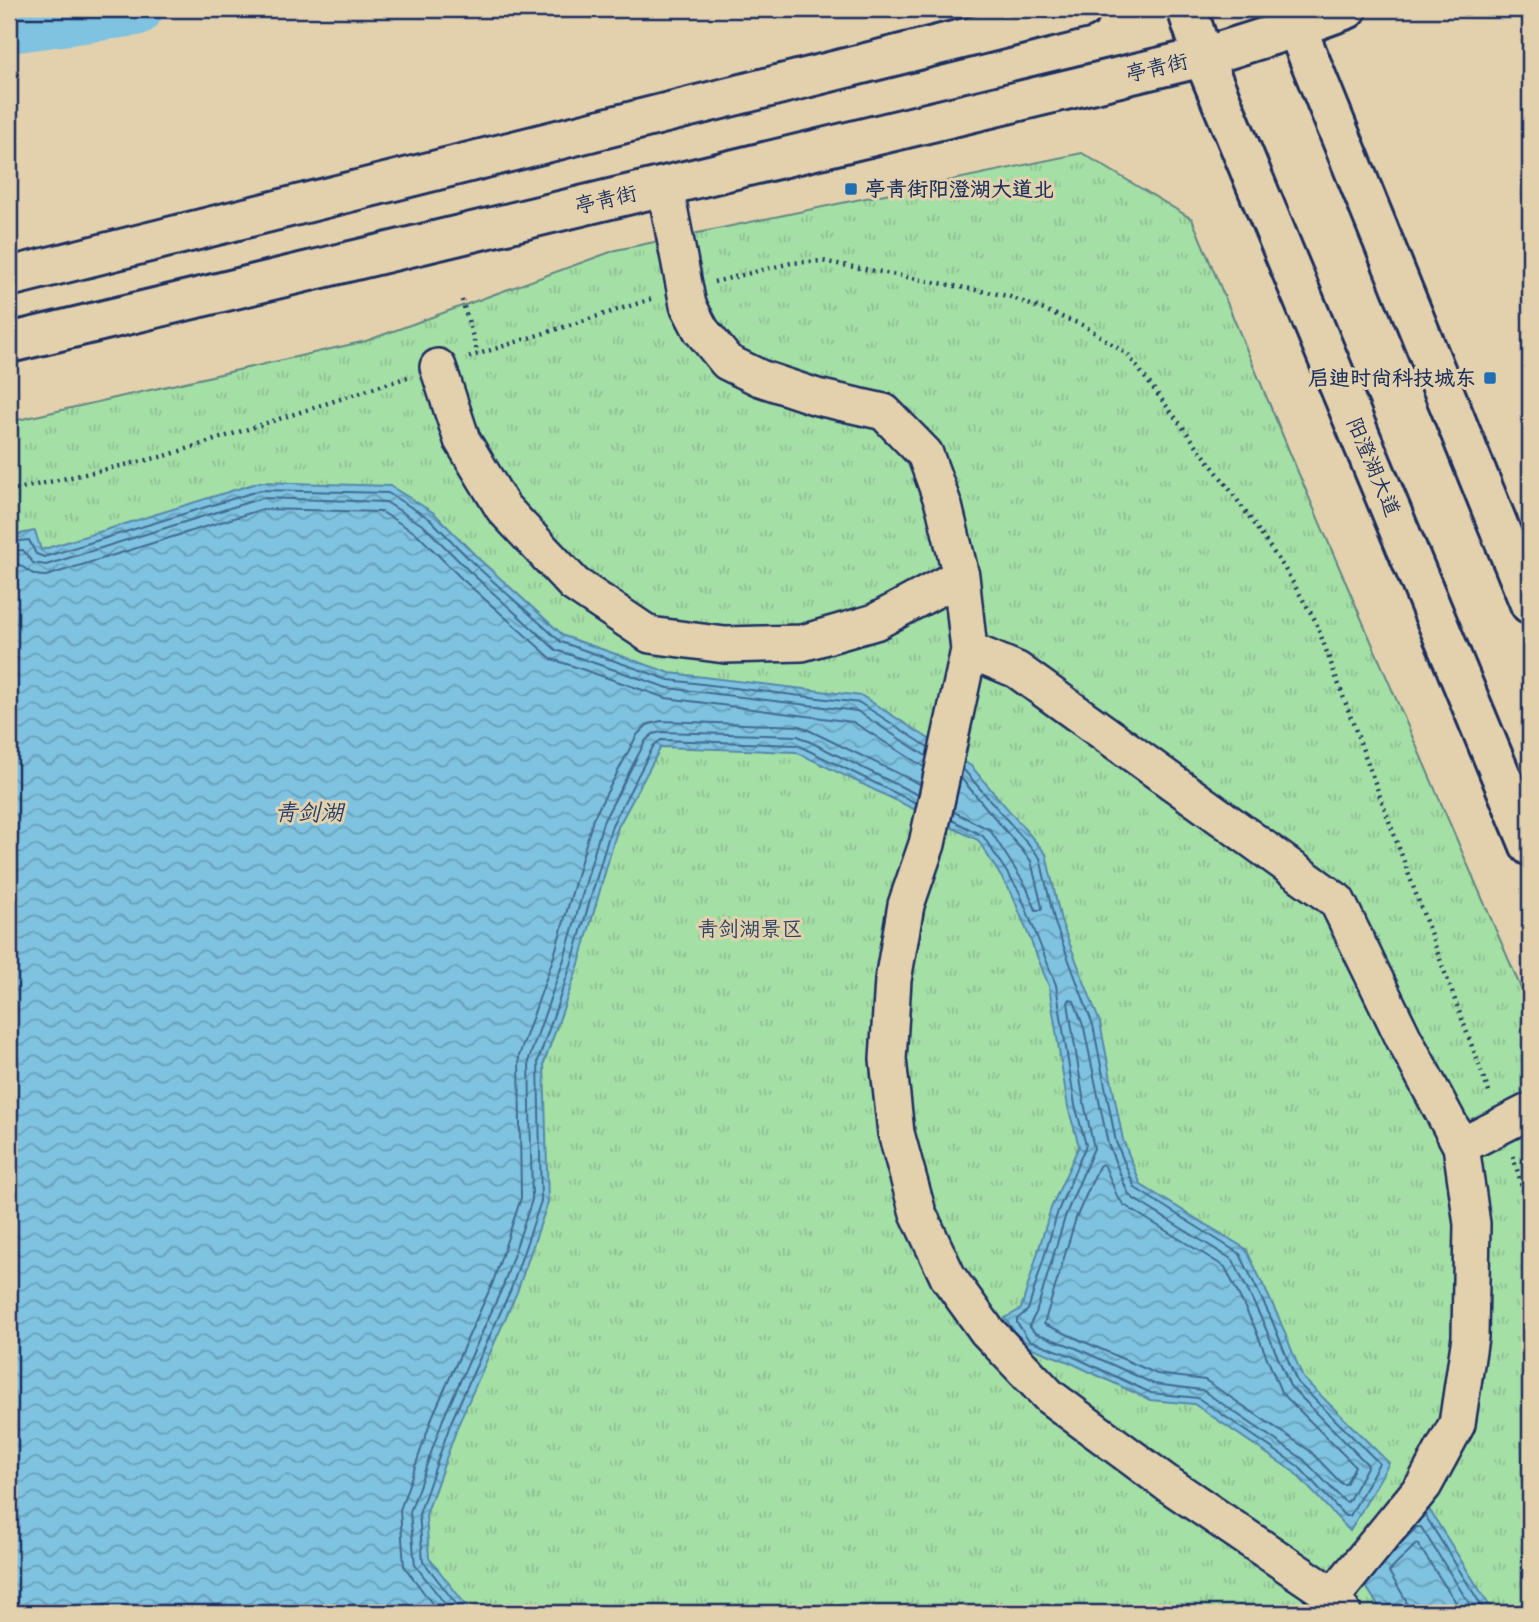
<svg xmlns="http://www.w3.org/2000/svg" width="1539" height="1622" font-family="Pangolin,'LXGW WenKai TC',sans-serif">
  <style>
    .park { fill: url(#park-tufts); stroke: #608782; stroke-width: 2 }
    .water { fill: url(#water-waves); stroke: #5788ac; stroke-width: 2 }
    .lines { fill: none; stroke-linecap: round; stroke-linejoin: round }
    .shore { stroke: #436a92; stroke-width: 2 }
    .river { stroke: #7fc3e0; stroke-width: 54 }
    .minor-casing { stroke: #1b2f5e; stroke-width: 40 }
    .major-casing { stroke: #1b2f5e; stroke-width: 44 }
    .path { stroke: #1b2f5e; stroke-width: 4.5; stroke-dasharray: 2 5; stroke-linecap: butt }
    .minor { stroke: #e3d1ae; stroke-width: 35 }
    .major { stroke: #e3d1ae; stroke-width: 38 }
    .poi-dot { fill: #1f6fb2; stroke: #e3d1ae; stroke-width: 2.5 }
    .labels { text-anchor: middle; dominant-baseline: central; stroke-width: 6; stroke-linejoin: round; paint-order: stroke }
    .street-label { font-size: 21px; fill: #1b2f5e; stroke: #e3d1ae }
    .poi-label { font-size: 21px; font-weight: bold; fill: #1b2f5e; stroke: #e3d1ae; text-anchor: start }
    .park-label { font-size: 21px; fill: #294165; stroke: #e3d1ae }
    .water-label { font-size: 23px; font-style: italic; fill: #253e6b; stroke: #e3d1ae }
  </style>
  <defs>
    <pattern id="park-tufts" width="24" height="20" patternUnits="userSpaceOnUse" patternTransform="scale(1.75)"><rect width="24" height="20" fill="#a4dfa6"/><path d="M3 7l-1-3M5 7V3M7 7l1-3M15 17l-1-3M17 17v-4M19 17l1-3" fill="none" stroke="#8dc091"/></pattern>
    <pattern id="water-waves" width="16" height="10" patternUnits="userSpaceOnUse" patternTransform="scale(1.75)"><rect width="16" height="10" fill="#7fc3e0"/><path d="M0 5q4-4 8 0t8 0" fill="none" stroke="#679fb9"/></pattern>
  </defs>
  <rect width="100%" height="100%" fill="#e3d1ae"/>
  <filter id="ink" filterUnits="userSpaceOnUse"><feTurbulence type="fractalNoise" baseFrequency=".0143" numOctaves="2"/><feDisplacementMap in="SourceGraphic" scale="14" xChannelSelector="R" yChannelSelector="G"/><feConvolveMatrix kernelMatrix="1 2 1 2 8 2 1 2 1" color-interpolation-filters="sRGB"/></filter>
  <g filter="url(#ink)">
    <!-- park -->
    <path class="park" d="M1082 153 1192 219 1298 472 1530 1009V1613H9V422L366 341 616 250Z"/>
    <!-- water -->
    <path class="water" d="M260 482 390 486 434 513 480 560 564 636 670 673 862 696 971 766 1046 854 1061 921 1100 1023 1123 1140 1141 1185 1246 1249 1278 1316 1303 1378 1389 1463 1350 1531 1294 1472 1194 1404 1150 1400 1069 1362 1024 1345 1005 1318 1021 1309 1051 1208 1079 1146 1068 1107 1049 986 1012 894 978 840 796 752 661 747 618 827 579 964 544 1063 548 1202 517 1292 458 1425 426 1515 429 1558 472 1613H9V536L35 531 41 550Z
      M1422 1498 1494 1613H1383L1355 1569Z"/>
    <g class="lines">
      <!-- shore -->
      <path class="shore" d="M9 542 29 540 36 554 44 557 261 490 388 493 430 519 475 565 561 642 669 680 860 703 928 747
        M9 551 23 550 33 563 46 565 262 498 386 502 424 526 469 571 556 650 668 688 857 711 926 756
        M9 562C23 561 26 577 46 576L263 509 382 512 417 534 462 579 552 659 666 698 853 722 924 767
        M954 812 990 830 1026 886 1036 910H1041L1042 907 1031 861 961 778
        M952 820 983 836 1019 891 1056 985 1075 1105 1086 1145 1058 1211 1028 1310 1017 1319V1323L1029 1340 1072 1356 1151 1393 1198 1398 1298 1466 1345 1516H1350L1379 1463 1297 1382 1271 1318 1240 1254 1135 1188 1116 1142 1093 1025 1055 923 1040 858 963 769
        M1070 999 1074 1001 1084 1028 1108 1144 1128 1193 1134 1199 1233 1260 1263 1322 1290 1386 1368 1465 1348 1502 1344 1501 1303 1459 1202 1390 1154 1384 1076 1348 1035 1333 1029 1326 1036 1313 1066 1214 1094 1148 1084 1103 1068 1003Z
        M1102 1164 1105 1166 1117 1196 1124 1205 1225 1267 1254 1326 1281 1392 1355 1466 1346 1484H1342L1310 1451 1205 1380 1157 1374 1044 1324 1076 1218 1099 1166Z
        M1425 1515 1486 1613
        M1402 1542 1417 1527H1421L1475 1613
        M439 1613 404 1566 400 1510 433 1415 493 1282 521 1198 519 1056 554 956 593 819 637 735 647 725 661 721 800 726 920 784
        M452 1613 415 1565 410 1512 443 1419 503 1286 532 1200 529 1059 564 959 603 822 646 740 653 734 661 732 798 736 918 795
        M463 1613 423 1561 419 1514 451 1422 511 1289 541 1201 538 1061 572 962 612 825 654 745 661 740 797 745 916 803
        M1408 1613 1406 1600 1389 1572 1417 1543 1463 1613"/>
      <!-- river -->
      <path class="river" d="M9 26 136 9"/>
      <!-- minor casing -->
      <g class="minor-casing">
        <path id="minor" d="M665 186 688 305 701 330 727 362 760 378 817 397 884 412 925 454 944 506 961 576 969 650 927 844 906 905 893 980 888 1059 896 1133 918 1213 948 1277 987 1331 1050 1397 1165 1482 1333 1596 1343 1613
          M438 367 462 440 503 508 574 584 650 635 725 645 802 643 875 622 961 576
          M969 650 1017 670 1337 901 1404 1039 1461 1146 1472 1224 1470 1337 1457 1424 1424 1485 1333 1596
          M1461 1146 1530 1111"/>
      </g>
      <!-- major casing -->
      <g class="major-casing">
        <path id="major" d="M1187 9 1203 57 1530 846
          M1289 9 1530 604
          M9 277 1082 9
          M9 343 1203 57 1295 28 1347 9"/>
      </g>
      <!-- path -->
      <path class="path" d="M714 282 791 263 822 261 1008 296 1085 326 1128 355 1231 491 1283 566 1315 620 1490 1095
        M462 300 478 354
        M469 357 655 298
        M9 491 165 456 408 377
        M1513 1156 1530 1213"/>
      <!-- minor -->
      <use href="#minor" class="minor"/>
      <!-- major -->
      <use href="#major" class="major"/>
    </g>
  </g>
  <!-- markers -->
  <g class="poi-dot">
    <rect x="844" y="182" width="14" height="14" rx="3.5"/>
    <rect x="1483" y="371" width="14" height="14" rx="3.5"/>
  </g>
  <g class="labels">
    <!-- street labels -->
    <g class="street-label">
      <text transform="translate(1157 68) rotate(-13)">亭青街</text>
      <text transform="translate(606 200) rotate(-13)">亭青街</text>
      <text transform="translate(1373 467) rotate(67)">阳澄湖大道</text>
    </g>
    <!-- poi labels -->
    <g class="poi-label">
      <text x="865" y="189">亭青街阳澄湖大道北</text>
      <text x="1476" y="378" text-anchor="end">启迪时尚科技城东</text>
    </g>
    <!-- park labels -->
    <g class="park-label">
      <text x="750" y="929">青剑湖景区</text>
    </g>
    <!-- water labels -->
    <g class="water-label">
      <text x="309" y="812">青剑湖</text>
    </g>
  </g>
  <!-- margin -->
  <rect width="1539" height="1622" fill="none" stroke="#e3d1ae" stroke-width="35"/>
  <rect x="18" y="18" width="1504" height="1587" fill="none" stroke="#1b2f5e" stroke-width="2.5" filter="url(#ink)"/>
</svg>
